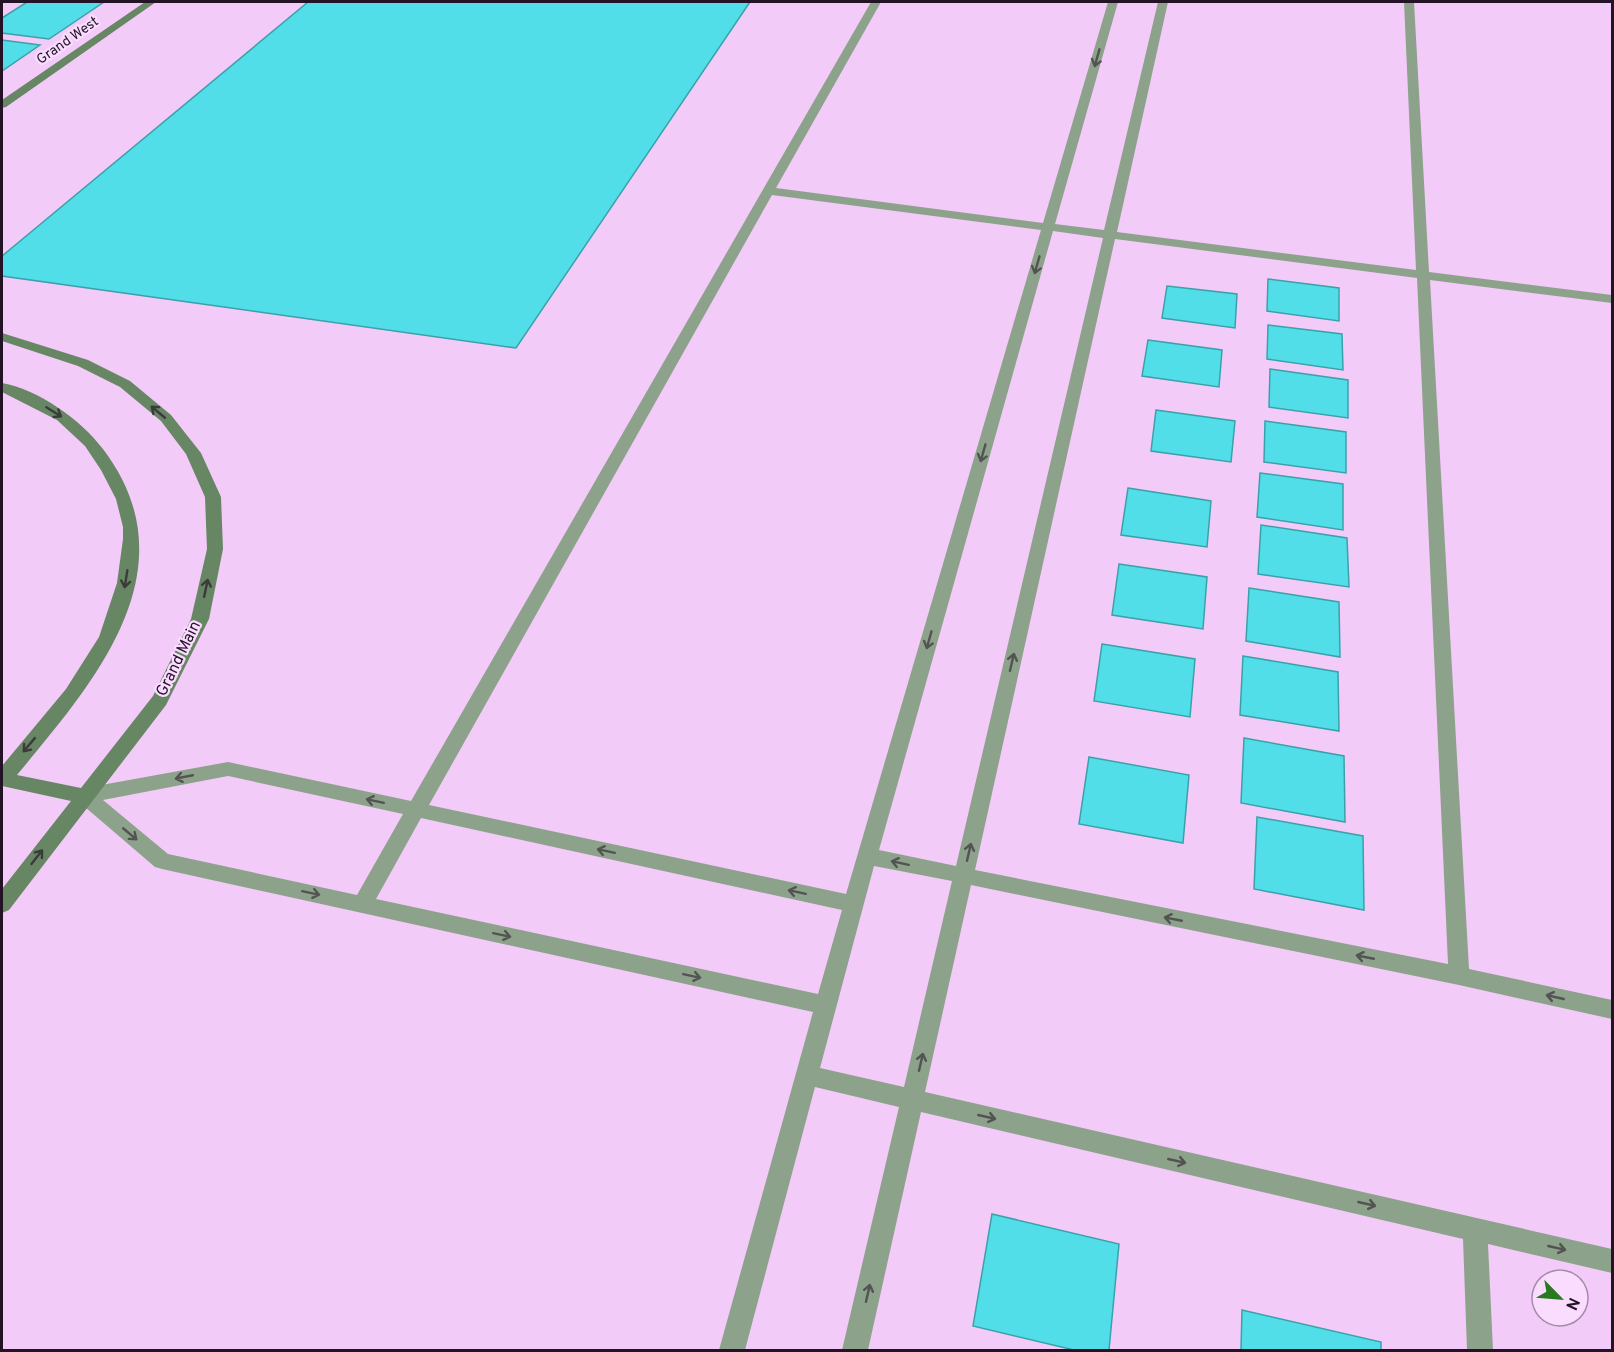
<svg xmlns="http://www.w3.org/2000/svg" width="1614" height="1352" font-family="Overpass,sans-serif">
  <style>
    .building { fill: #52dee9; stroke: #3ba1a9; stroke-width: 1.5 }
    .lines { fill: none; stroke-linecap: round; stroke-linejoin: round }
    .street { fill: #8da28b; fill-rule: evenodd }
    .secondary { fill: #678664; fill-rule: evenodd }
    .oneway { stroke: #535354 }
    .oneway2 { stroke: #3b3b3c }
    .labels { text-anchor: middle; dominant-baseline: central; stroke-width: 4.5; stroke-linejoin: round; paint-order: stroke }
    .far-street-label { font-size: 14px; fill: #241327; stroke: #fadcff }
    .street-label { font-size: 16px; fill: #241327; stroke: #fadcff }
  </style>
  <rect width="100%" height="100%" fill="#f3cbf9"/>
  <!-- building -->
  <path class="building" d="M27 2H104L49 39 2 33V18Z
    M308 2H750L516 348 2 276V256Z
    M2 40 40 45 2 71Z
    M1268 279 1339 288V321L1267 311Z
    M1167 286 1237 294 1235 328 1162 318Z
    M1268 325 1342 334 1343 370 1267 359Z
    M1148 340 1222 350 1219 387 1142 376Z
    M1270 369 1348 380V418L1269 407Z
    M1156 410 1235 421 1231 462 1151 451Z
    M1265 421 1346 432V473L1264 462Z
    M1260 473 1343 484V530L1257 517Z
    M1128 488 1211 501 1207 547 1121 535Z
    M1261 525 1347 538 1349 587 1258 574Z
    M1119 564 1207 577 1203 629 1112 615Z
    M1249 588 1339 602 1340 657 1246 641Z
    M1102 644 1195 659 1190 717 1094 701Z
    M1243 656 1338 672 1339 731 1240 715Z
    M1244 738 1344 756 1345 822 1241 803Z
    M1089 757 1189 775 1183 843 1079 824Z
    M1257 817 1363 836 1364 910 1254 889Z
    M992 1214 1119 1244 1109 1350H1074L973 1326Z
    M1242 1310 1381 1342V1350H1241Z"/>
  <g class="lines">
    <!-- street -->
    <path class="street" d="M871 2H881L776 188 1043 223 1108 2H1118L1055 224 1104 230 1158 2H1168L1117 232 1416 270 1404 2H1414L1429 272 1612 295V303L1430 280 1469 969 1612 1000V1019L1459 985 971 885 925 1092 1612 1249V1273L1488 1244 1493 1350H1467L1463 1239 921 1112 868 1350H842L899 1107 815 1087 745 1350H719L813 1012 162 869 155 867 78 801 75 796 78 791 85 788 228 762 411 801ZM772 195 1041 230 846 894 429 805ZM1053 231 1103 238 956 866 879 850ZM1115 239 1417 278 1448 964 975 870ZM228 776 403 814 357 895 168 854 103 800ZM421 818 842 910 818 994 376 899ZM874 866 952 881 904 1087 820 1068Z"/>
    <!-- secondary -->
    <path class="secondary" d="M145 2H156L6 107 2 108V100Z
      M2 333 88 360 130 381 171 415 201 453 221 497 223 549 209 619 166 705 9 910 2 913V889L71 801 2 786V766L66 689 99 637 117 583 123 539V527L116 499 101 470 85 446 57 420 2 392V383C39 390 80 419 103 449 194 569 94 682 17 775L81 788 153 696 191 619 207 549 205 497 186 454 161 421 120 387 78 366 2 341Z"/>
  </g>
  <!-- one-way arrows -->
  <defs><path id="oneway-shaft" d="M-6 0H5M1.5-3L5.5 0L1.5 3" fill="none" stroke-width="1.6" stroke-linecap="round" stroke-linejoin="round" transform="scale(1.5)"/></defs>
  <g class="oneway">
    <use href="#oneway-shaft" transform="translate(1097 58) rotate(106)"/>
    <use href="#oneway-shaft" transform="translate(1037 265) rotate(106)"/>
    <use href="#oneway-shaft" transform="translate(983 453) rotate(106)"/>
    <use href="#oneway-shaft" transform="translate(929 640) rotate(106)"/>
    <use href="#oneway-shaft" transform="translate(1012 662) rotate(-77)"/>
    <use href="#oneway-shaft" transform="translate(184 777) rotate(169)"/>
    <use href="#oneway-shaft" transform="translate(375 801) rotate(-168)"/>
    <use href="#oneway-shaft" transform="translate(130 834) rotate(40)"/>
    <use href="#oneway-shaft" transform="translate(606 851) rotate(-168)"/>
    <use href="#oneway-shaft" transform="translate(969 852) rotate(-77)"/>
    <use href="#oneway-shaft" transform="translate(900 863) rotate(-168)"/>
    <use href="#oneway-shaft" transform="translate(797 892) rotate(-168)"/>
    <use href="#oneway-shaft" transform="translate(311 893) rotate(12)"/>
    <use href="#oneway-shaft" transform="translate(1173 919) rotate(-169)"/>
    <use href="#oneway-shaft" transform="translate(502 935) rotate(12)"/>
    <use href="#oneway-shaft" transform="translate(1365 957) rotate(-169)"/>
    <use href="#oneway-shaft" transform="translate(692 976) rotate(12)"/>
    <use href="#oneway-shaft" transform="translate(1555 997) rotate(-167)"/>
    <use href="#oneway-shaft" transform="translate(921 1062) rotate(-77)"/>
    <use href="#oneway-shaft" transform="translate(987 1117) rotate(13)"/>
    <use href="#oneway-shaft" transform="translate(1177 1161) rotate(13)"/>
    <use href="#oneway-shaft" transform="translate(1367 1204) rotate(13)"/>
    <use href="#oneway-shaft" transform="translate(1557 1248) rotate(13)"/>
    <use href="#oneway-shaft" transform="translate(868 1293) rotate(-77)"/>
  </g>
  <g class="oneway2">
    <use href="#oneway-shaft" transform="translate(54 412) rotate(32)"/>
    <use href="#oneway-shaft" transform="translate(158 412) rotate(-140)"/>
    <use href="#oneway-shaft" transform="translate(126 579) rotate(99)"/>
    <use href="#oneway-shaft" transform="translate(206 588) rotate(-78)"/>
    <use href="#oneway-shaft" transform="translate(29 745) rotate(130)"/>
    <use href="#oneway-shaft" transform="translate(37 857) rotate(-52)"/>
  </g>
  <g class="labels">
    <!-- far-street labels -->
    <g class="far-street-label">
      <text transform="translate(68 41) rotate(-35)">Grand West</text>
    </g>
    <!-- street labels -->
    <g class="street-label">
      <text transform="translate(179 659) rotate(-64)">Grand Main</text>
    </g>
  </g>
  <!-- border -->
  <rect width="1614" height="1352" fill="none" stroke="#241327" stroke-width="6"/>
  <!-- north arrow -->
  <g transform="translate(1560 1298) rotate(115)"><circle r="28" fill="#fadcff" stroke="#a48ca9" stroke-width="1.5"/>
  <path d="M0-4.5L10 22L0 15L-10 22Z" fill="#297922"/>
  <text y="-9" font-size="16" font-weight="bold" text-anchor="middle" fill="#241327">N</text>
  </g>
</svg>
